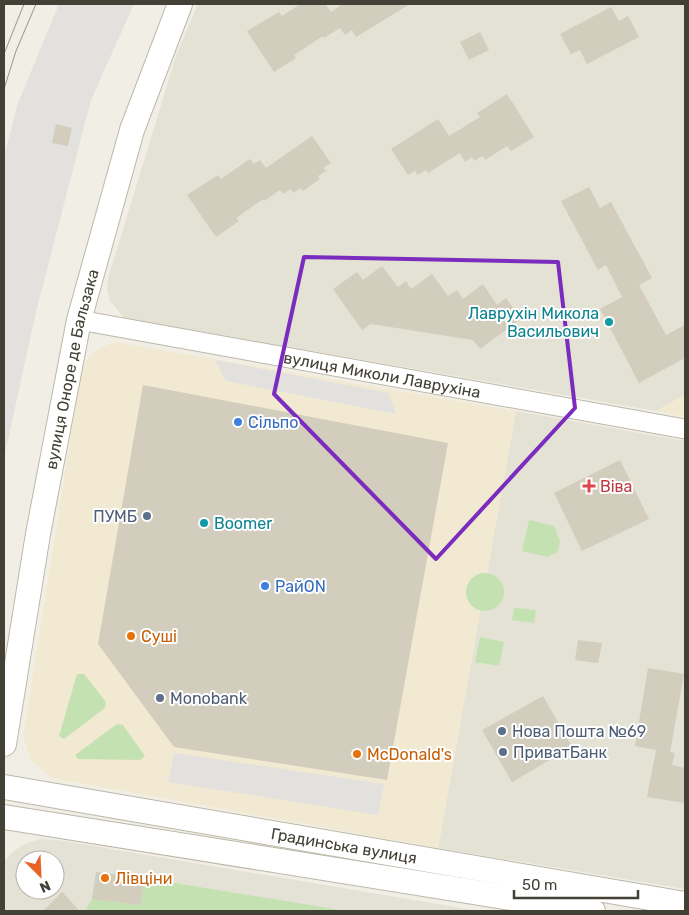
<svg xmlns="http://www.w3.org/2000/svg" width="689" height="915" font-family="Rubik,sans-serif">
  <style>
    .residential { fill: #e4e2d4; fill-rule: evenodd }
    .commercial { fill: #f2e9d2 }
    .green { fill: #c4e2b1 }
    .parking { fill: #e2e1dd }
    .building { fill: #d2cdbc }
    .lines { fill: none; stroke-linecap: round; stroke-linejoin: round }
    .minor-casing { stroke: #bcb8a9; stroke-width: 21 }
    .tertiary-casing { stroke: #bcb8a9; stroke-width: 26 }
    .minor { stroke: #fff; stroke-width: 19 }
    .tertiary { stroke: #fff; stroke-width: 24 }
    .tram { stroke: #949494; stroke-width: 1 }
    .marked { fill: none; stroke: #7b2cbf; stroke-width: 4; stroke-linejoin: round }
    .culture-dot { fill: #0f9aa8; stroke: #fff; stroke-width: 2 }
    .shop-dot { fill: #3f7fe0; stroke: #fff; stroke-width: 2 }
    .health-dot { fill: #e0444e; stroke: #fff; stroke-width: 2 }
    .service-dot { fill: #5c6f8a; stroke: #fff; stroke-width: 2 }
    .food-dot { fill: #e8710a; stroke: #fff; stroke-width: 2 }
    .labels { text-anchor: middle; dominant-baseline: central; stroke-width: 4; stroke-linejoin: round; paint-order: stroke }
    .culture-label { font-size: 16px; fill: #0d838f; stroke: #fff; text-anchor: end }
    .street-label { font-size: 16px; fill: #434035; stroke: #fff }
    .shop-label { font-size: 16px; fill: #366cbe; stroke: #fff; text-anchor: start }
    .health-label { font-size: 16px; fill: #be3a42; stroke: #fff; text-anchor: start }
    .service-label { font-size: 16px; fill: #4e5e75; stroke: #fff; text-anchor: start }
    .food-label { font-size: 16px; fill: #c56008; stroke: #fff; text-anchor: start }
  </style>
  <rect width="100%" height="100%" fill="#f1efe5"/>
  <!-- residential -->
  <path class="residential" d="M198 4H685V395L656 411 124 318 110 301 107 290 108 278 177 53Z
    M516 411 685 441V889L438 848Z
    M40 839 58 840 479 911H4V862L10 854 24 844ZM25 860H55V890H25Z"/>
  <!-- commercial -->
  <path class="commercial" d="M116 342 516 411 438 848 62 780 50 777 31 760 23 736 81 373 86 362 94 352 104 346Z
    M685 395V417L656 411Z"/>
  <!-- green -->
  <path class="green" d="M529 520 554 526 560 541 558 552 548 557 522 551Z
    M466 592a19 19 0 1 1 38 0a19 19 0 1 1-38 0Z
    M514 608 536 610 534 623 512 620Z
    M480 637 504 642 499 666 475 662Z
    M77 674H84L106 702 105 708 64 739 59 736Z
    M117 724 123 725 145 756 140 760 78 759 75 755Z
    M144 878 347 911H85L92 899 141 905Z"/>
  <!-- parking -->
  <path class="parking" d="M59 4H134L91 100 36 312 4 458V156L18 103Z
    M215 360 389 393 396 414 226 381Z
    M174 753 384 784 378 815 168 782Z"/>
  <!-- building -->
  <path class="building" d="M300 4H325L331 12 343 4H410L356 37 352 30 345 35 340 28 324 38 323 36 294 55 296 58 274 72 247 31 279 12 282 16Z
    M611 7 619 21 628 16 639 37 587 64 580 50 571 54 560 34Z
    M480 32 489 50 469 60 460 42Z
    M507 94 534 137 511 151 507 146 485 160 483 156 474 161 472 157 465 162 460 153 428 173 426 170 418 175 415 171 408 175 391 149 438 119 449 136 480 117 477 113Z
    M56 124 72 128 68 146 52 143Z
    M312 136 331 163 323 168 326 171 318 176 320 179 303 191 301 188 293 193 291 189 283 194 280 190 264 201 263 199 236 218 239 221 216 237 187 195 218 175 221 179 250 159 254 164 260 160 266 168Z
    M589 187 600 208 611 202 652 278 639 285 666 335 685 325V358L639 383 600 309 622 297 606 265 598 270 561 201Z
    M382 266 398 287 406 281 411 289 432 274 448 296 457 290 463 299 483 284 497 305 506 298 521 319 480 349 473 340 371 324 362 330 333 289 357 272 363 280Z
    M143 385 448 443 387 780 174 747 98 644Z
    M620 460 649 519 582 551 554 493Z
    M578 640 602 643 598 663 575 660Z
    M648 668 684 674 670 752 675 753 672 765 685 768V803L647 797 656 750 635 746Z
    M543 696 572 747 512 782 482 730Z
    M96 872 144 878 141 905 92 899Z
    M62 892 80 911H43Z"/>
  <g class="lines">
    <!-- minor casing -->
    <g class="minor-casing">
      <g id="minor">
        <path id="s1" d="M79 320 685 429"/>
      </g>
    </g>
    <!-- tertiary casing -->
    <g class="tertiary-casing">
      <g id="tertiary">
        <path id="s2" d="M4 744 38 534 79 320 132 130 180 4"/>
        <path id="s3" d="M4 787 685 904"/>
        <path d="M4 817 593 911"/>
      </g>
    </g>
    <!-- minor -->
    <use href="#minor" class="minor"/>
    <!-- tertiary -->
    <use href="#tertiary" class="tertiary"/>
    <!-- tram -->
    <path class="tram" d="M4 54 24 4
      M4 89 16 51 36 4"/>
  </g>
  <!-- marked area -->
  <path class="marked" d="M304 257 558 262 575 408 436 559 274 394Z"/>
  <!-- markers -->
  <g class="culture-dot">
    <circle cx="609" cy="322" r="5"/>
    <circle cx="204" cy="523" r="5"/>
  </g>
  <g class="shop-dot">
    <circle cx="238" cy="422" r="5"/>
    <circle cx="265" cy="586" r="5"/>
  </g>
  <path class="health-dot" d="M586.5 478.5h5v5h5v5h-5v5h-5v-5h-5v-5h5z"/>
  <g class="service-dot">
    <circle cx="147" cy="516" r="5"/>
    <circle cx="160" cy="698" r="5"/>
    <circle cx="502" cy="731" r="5"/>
    <circle cx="503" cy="752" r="5"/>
  </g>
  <g class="food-dot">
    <circle cx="131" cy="636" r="5"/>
    <circle cx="357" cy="754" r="5"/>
    <circle cx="105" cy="878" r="5"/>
  </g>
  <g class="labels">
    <!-- culture labels -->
    <g class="culture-label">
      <text x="599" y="313">Лаврухін Микола<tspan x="599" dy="18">Васильович</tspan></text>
      <text x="214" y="523" text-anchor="start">Boomer</text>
    </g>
    <!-- street labels -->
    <g class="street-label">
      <text stroke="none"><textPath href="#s2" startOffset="381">вулиця Оноре де Бальзака</textPath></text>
      <text stroke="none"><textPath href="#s1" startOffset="308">вулиця Миколи Лаврухіна</textPath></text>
      <text stroke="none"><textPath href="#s3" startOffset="345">Градинська вулиця</textPath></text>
    </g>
    <!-- shop labels -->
    <g class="shop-label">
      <text x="248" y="422">Сільпо</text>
      <text x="275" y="586">РайON</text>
    </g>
    <!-- health labels -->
    <g class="health-label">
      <text x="600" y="486">Віва</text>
    </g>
    <!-- service labels -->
    <g class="service-label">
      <text x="137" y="516" text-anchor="end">ПУМБ</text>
      <text x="170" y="698">Monobank</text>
      <text x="512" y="731">Нова Пошта №69</text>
      <text x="513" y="752">ПриватБанк</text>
    </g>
    <!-- food labels -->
    <g class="food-label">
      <text x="141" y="636">Суші</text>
      <text x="367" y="754">McDonald's</text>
      <text x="115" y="878">Лівціни</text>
    </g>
  </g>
  <!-- border -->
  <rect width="689" height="915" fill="none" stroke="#434035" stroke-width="10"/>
  <!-- north arrow -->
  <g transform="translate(40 875) rotate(156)"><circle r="24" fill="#ffffff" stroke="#b4b3ae"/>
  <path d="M0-4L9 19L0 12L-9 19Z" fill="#e76326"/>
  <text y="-8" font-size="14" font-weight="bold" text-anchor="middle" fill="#434035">N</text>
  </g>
  <!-- scale -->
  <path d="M514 890v8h124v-8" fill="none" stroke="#434035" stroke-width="2.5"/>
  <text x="522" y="890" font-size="15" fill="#434035" stroke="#ffffff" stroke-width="4" paint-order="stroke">50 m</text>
</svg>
